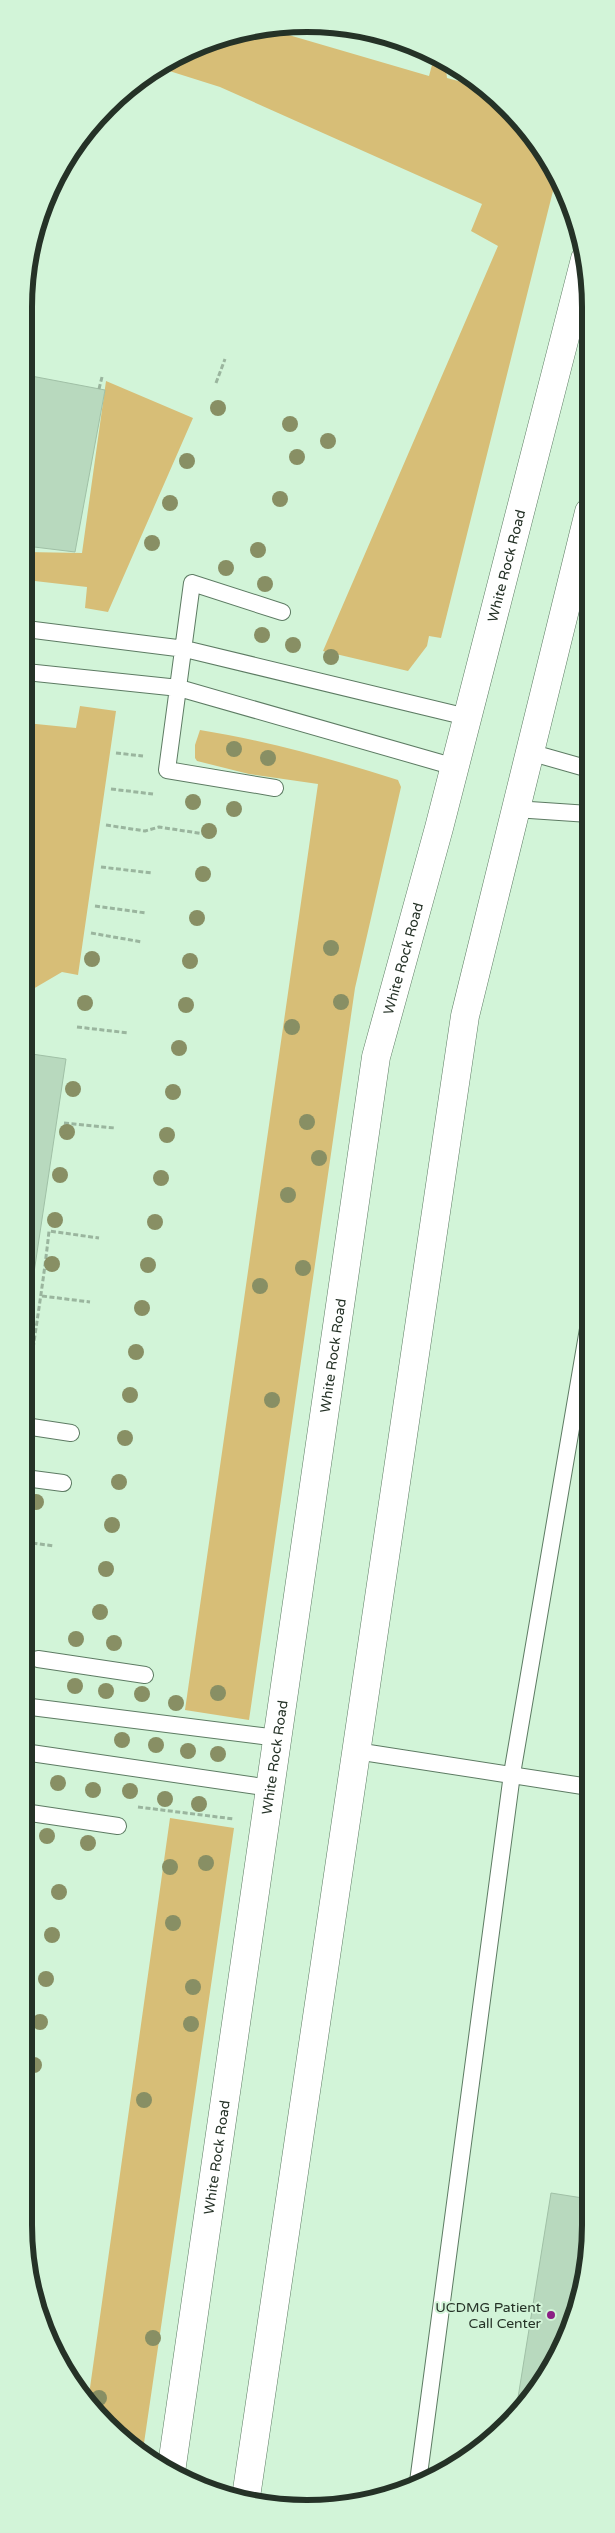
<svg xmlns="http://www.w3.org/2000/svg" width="615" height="2533" font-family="'Varela Round',sans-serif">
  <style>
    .green { fill: #d7be77 }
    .building { fill: #b8d9be; stroke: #a0c0a6 }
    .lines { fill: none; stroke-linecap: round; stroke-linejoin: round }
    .lane-casing { stroke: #5d7b63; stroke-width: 18 }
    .secondary-casing { stroke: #5d7b63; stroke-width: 29 }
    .path { stroke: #9ab59e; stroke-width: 3; stroke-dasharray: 5 2.5; stroke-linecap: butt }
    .lane { stroke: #fff; stroke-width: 16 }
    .secondary { stroke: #fff; stroke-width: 28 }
    .tree { fill: #888f64 }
    .poi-dot { fill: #8b1f84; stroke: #d2f4d8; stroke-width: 2 }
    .labels { text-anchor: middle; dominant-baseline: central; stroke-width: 4; stroke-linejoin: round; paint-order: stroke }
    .street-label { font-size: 14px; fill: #253227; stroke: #d2f4d8 }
    .poi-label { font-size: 14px; fill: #253227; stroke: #d2f4d8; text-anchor: end }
    .rim { fill: none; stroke: #253227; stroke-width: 6 }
  </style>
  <rect width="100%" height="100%" fill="#d2f4d8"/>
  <!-- green -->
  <path class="green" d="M275 31 429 76 435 54 445 62 447 78 481 87 508 107 557 175 441 638 429 636 427 646 408 671 323 651 498 246 471 231 482 204 220 87 163 69 234 33Z
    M106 381 193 418 108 612 85 608 87 587 26 580V552L82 553Z
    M80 706 116 711 78 975 62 972 33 989 25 870 26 723 76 728Z
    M200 730C268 741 332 759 398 780L401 787 355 988 249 1720 185 1710 318 784 249 774 197 761 195 758V745Z
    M170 1818 234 1828 143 2450 94 2413 88 2402Z"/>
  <!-- building -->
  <path class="building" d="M26 375 105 390 75 552 26 546Z
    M25 870 32 982H25Z
    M25 1053 66 1059 29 1306 25 1305Z
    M551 2193 589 2199V2263L553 2367 516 2410Z"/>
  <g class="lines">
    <!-- lane casing -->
    <g class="lane-casing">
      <path id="lane" d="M26 629 185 649 467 717
        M26 672 179 688 455 767
        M529 752 589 769
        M275 788 167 770 192 583 282 612
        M515 809 589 814
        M25 1426 71 1433
        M25 1478 63 1483
        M38 1659 145 1675
        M31 1707 278 1738
        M356 1751 589 1787
        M24 1752 270 1788
        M24 1812 118 1826
        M418 2482 512 1774 589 1323"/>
    </g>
    <!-- secondary casing -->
    <g class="secondary-casing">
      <g id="secondary">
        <path id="s1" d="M171 2472 376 1057 439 828 585 259"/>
        <path d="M246 2497 465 1016 589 512"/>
      </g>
    </g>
    <!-- path -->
    <path class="path" d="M216 383 225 359
      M99 389 102 377
      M116 753 143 756
      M111 789 153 794
      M106 825 145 831 159 827 205 834
      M101 867 152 873
      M95 906 146 913
      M91 933 142 942
      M77 1027 129 1033
      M64 1123 115 1128
      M42 1296 90 1302
      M25 1349 32 1350
      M26 1400C33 1343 43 1288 49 1231L99 1238
      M25 1542 54 1546
      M138 1807 234 1819"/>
    <!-- lane -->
    <use href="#lane" class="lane"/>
    <!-- secondary -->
    <use href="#secondary" class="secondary"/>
  </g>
  <!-- trees -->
  <g class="tree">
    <circle cx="218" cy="408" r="8"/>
    <circle cx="290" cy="424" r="8"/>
    <circle cx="328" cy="441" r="8"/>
    <circle cx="297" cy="457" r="8"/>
    <circle cx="187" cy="461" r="8"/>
    <circle cx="280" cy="499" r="8"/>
    <circle cx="170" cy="503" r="8"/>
    <circle cx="152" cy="543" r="8"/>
    <circle cx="258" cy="550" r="8"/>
    <circle cx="226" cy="568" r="8"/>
    <circle cx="265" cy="584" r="8"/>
    <circle cx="262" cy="635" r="8"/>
    <circle cx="293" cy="645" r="8"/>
    <circle cx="331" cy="657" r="8"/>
    <circle cx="234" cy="749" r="8"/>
    <circle cx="268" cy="758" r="8"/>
    <circle cx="193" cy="802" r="8"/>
    <circle cx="234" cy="809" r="8"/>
    <circle cx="209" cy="831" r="8"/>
    <circle cx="203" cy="874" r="8"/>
    <circle cx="197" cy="918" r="8"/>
    <circle cx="331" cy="948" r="8"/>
    <circle cx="92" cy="959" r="8"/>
    <circle cx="190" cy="961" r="8"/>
    <circle cx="341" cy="1002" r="8"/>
    <circle cx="85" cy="1003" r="8"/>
    <circle cx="186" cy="1005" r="8"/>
    <circle cx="292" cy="1027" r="8"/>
    <circle cx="179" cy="1048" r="8"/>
    <circle cx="73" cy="1089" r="8"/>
    <circle cx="173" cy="1092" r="8"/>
    <circle cx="307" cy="1122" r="8"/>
    <circle cx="67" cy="1132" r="8"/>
    <circle cx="167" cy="1135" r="8"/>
    <circle cx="319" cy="1158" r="8"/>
    <circle cx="60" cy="1175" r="8"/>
    <circle cx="161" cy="1178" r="8"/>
    <circle cx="288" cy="1195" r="8"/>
    <circle cx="55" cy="1220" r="8"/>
    <circle cx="155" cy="1222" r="8"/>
    <circle cx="52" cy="1264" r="8"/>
    <circle cx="148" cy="1265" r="8"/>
    <circle cx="303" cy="1268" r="8"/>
    <circle cx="260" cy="1286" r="8"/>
    <circle cx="142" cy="1308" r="8"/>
    <circle cx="136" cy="1352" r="8"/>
    <circle cx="130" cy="1395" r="8"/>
    <circle cx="272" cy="1400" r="8"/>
    <circle cx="125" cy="1438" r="8"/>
    <circle cx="119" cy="1482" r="8"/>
    <circle cx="36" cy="1502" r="8"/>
    <circle cx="112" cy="1525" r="8"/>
    <circle cx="106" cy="1569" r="8"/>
    <circle cx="100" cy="1612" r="8"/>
    <circle cx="76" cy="1639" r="8"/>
    <circle cx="114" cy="1643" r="8"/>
    <circle cx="75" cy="1686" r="8"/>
    <circle cx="106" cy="1691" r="8"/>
    <circle cx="218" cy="1693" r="8"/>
    <circle cx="142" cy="1694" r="8"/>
    <circle cx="176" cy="1703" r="8"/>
    <circle cx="122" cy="1740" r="8"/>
    <circle cx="156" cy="1745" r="8"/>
    <circle cx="188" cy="1751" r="8"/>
    <circle cx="218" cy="1754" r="8"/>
    <circle cx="58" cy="1783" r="8"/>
    <circle cx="93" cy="1790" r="8"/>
    <circle cx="130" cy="1791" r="8"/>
    <circle cx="165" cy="1799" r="8"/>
    <circle cx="199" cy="1804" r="8"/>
    <circle cx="47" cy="1836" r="8"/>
    <circle cx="88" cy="1843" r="8"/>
    <circle cx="206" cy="1863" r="8"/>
    <circle cx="170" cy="1867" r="8"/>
    <circle cx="59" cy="1892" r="8"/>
    <circle cx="173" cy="1923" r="8"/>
    <circle cx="52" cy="1935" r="8"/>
    <circle cx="46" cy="1979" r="8"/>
    <circle cx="193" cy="1987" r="8"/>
    <circle cx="40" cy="2022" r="8"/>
    <circle cx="191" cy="2024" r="8"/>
    <circle cx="34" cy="2065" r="8"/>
    <circle cx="144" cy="2100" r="8"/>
    <circle cx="153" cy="2338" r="8"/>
    <circle cx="99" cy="2398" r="8"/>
  </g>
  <!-- markers -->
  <circle class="poi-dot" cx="551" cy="2315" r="5"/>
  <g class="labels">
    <!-- street labels -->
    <g class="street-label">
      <text stroke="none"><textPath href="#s1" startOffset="1938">White Rock Road</textPath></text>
      <text stroke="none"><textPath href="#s1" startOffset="1532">White Rock Road</textPath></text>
      <text stroke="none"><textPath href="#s1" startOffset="1128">White Rock Road</textPath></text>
      <text stroke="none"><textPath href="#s1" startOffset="722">White Rock Road</textPath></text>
      <text stroke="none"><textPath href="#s1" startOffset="318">White Rock Road</textPath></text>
    </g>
    <!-- poi labels -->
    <g class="poi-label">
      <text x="541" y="2307">UCDMG Patient<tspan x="541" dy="16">Call Center</tspan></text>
    </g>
  </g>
  <!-- crop -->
  <path d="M0 0H615V2533H0ZM307 32H307A275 275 0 0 1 582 307V2225A275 275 0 0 1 307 2500H307A275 275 0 0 1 32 2225V307A275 275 0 0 1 307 32Z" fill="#d2f4d8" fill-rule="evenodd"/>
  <path class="rim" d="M307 32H307A275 275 0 0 1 582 307V2225A275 275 0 0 1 307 2500H307A275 275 0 0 1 32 2225V307A275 275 0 0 1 307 32Z"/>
</svg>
